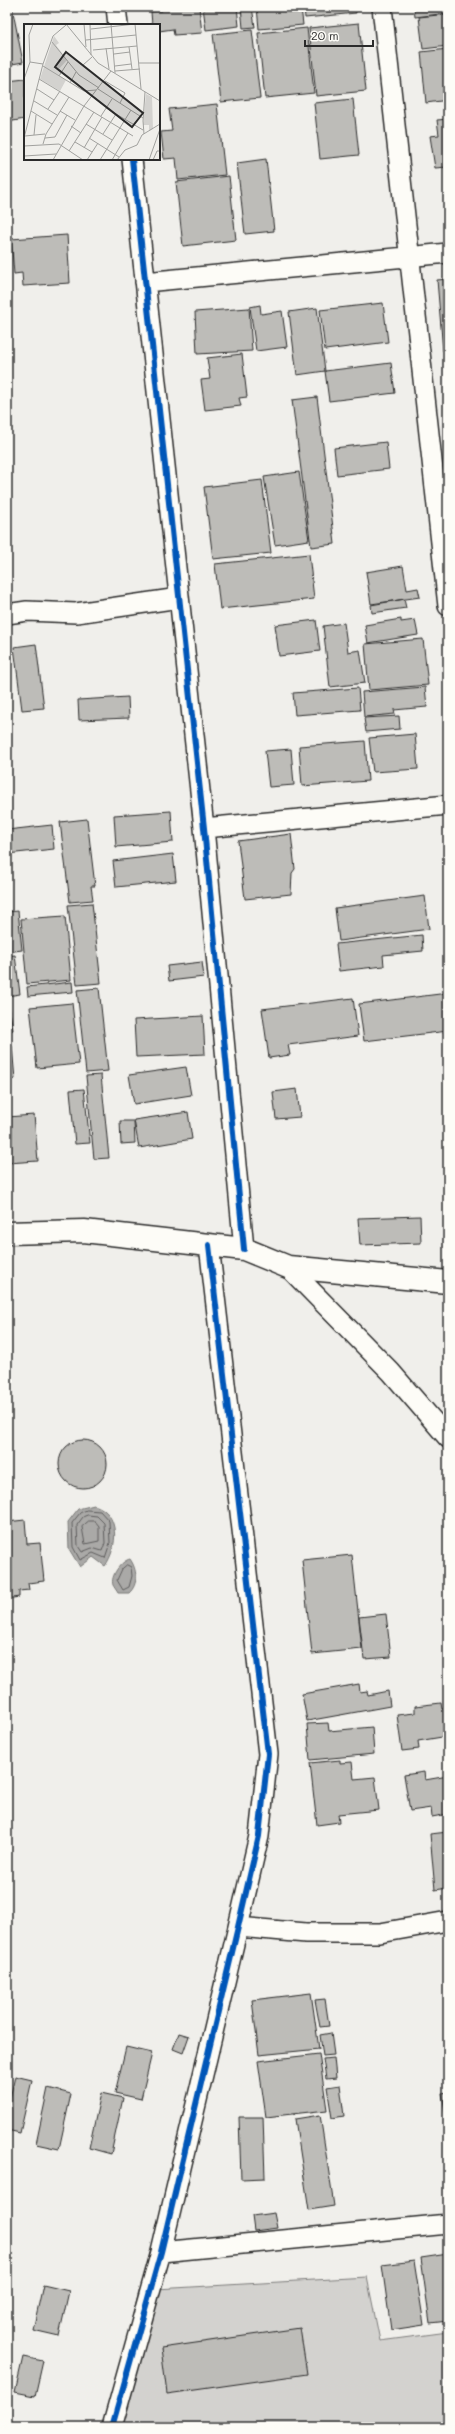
<svg xmlns="http://www.w3.org/2000/svg" width="455" height="2434" font-family="Mali,sans-serif">
  <style>
    .green { fill: #d3d2cf; stroke: #7f7e7d }
    .water { fill: #aaa9a7; stroke: #777775 }
    .lines { fill: none; stroke-linecap: round; stroke-linejoin: round }
    .shore { stroke: #5e5d5d; stroke-width: 1 }
    .building { fill: #bdbcb8; stroke: #2b2b2b }
    .minor-casing { stroke: #2b2b2b; stroke-width: 22 }
    .tertiary-casing { stroke: #2b2b2b; stroke-width: 25 }
    .minor { stroke: #fdfcf7; stroke-width: 19 }
    .tertiary { stroke: #fdfcf7; stroke-width: 22 }
    .cycleway-casing { stroke: #fdfcf7; stroke-width: 8 }
    .cycleway { stroke: #0057b8; stroke-width: 6 }
    .inset-road { fill: none; stroke: #a1a19e; stroke-width: 1 }
    .view { fill: #2b2b2b; fill-opacity: 0.15; stroke: #2b2b2b; stroke-width: 2 }
    .inset-edge { fill: none; stroke: #2b2b2b; stroke-width: 2 }
  </style>
  <rect width="100%" height="100%" fill="#f0efeb"/>
  <filter id="ink" filterUnits="userSpaceOnUse"><feTurbulence type="fractalNoise" baseFrequency=".025" numOctaves="2"/><feDisplacementMap in="SourceGraphic" scale="8" xChannelSelector="R" yChannelSelector="G"/><feConvolveMatrix kernelMatrix="1 2 1 2 8 2 1 2 1" color-interpolation-filters="sRGB"/></filter>
  <g filter="url(#ink)">
    <!-- green -->
    <path class="green" d="M367 2277 380 2341 448 2332V2427H106L139 2290Z"/>
    <!-- water -->
    <path class="water" d="M94 1505C121 1513 118 1547 105 1566L93 1557 80 1567 69 1549 68 1522 78 1509Z
      M130 1559C137 1569 139 1584 129 1593H118C117 1591 114 1587 113 1585 110 1576 121 1561 130 1559Z"/>
    <g class="lines">
      <!-- shore -->
      <path class="shore" d="M87 1510 100 1511 109 1521 110 1543 105 1558 93 1553 80 1560 73 1547 72 1523 80 1513Z
        M88 1515 97 1516 104 1523 105 1543 102 1551 92 1548 82 1552 78 1546 77 1525 83 1517Z
        M89 1521H95L99 1526V1541L85 1544 82 1527Z
        M127 1565 131 1567 132 1576 129 1587 123 1590 117 1580 122 1569Z"/>
    </g>
    <!-- building -->
    <path class="building" d="M7 7H12L23 62 7 65Z
      M162 7H199L202 33 174 35 173 29 159 31V25H152L151 12 162 11Z
      M203 7H237L239 26 206 30Z
      M241 7H252L255 27 243 28Z
      M257 7H301L303 25 259 29Z
      M304 7H355L356 13 305 18Z
      M414 7H448V13L415 17Z
      M448 14V46L423 49 419 17Z
      M359 23 366 91 316 96 309 28Z
      M307 28 314 93 265 98 258 33Z
      M252 30 260 98 221 102 213 34Z
      M448 49V100L426 103 421 52Z
      M7 69 8 81 25 79V119L7 122Z
      M353 99 359 155 320 159 314 103Z
      M217 104 225 175 178 180 176 158 164 159 161 132 172 131 169 109Z
      M448 119V167L435 168 430 136 439 135 437 120Z
      M266 159 274 231 245 234 237 163Z
      M229 176 236 240 183 246 176 182Z
      M67 235 70 283 23 286 22 273 14 274 11 239Z
      M448 279V351H443L437 280Z
      M383 303 388 342 325 350 320 310Z
      M260 305 261 314 282 311 287 347 256 351 250 307Z
      M249 308 252 351 197 354 195 312Z
      M317 308 325 371 297 375 289 312Z
      M242 354 247 397 239 398 241 406 205 410 201 380 210 379 207 358Z
      M391 363 395 393 329 401 325 371Z
      M317 397 335 544 311 547 292 400Z
      M386 442 389 469 337 475 334 448Z
      M299 472 309 540 275 545 264 477Z
      M262 480 271 553 213 559 204 487Z
      M309 554 314 599 220 609 215 564Z
      M403 566 407 590 418 588 420 597 371 604 366 572Z
      M404 599 406 608 372 613 371 605Z
      M401 619V622L415 620 418 635 368 643 365 625Z
      M316 620 320 651 279 656 275 625Z
      M344 623 348 652 360 650 365 683 330 687 323 626Z
      M423 639 428 685 369 690 365 644Z
      M36 644 44 708 22 710 14 647Z
      M425 687 427 707 394 710 395 714 364 717 362 692Z
      M358 688 360 710 295 715 293 693Z
      M128 697 129 718 79 720 78 700Z
      M399 716 400 729 366 732 364 718Z
      M415 734 418 769 373 772 369 738Z
      M365 741 368 781 302 786 299 746Z
      M291 749 294 785 269 787 265 751Z
      M171 811 173 842 116 847 114 815Z
      M87 819 95 886H91L93 900 70 902 60 822Z
      M52 825 54 849 7 854V830Z
      M291 834 295 869 292 873 291 894 245 899 238 841Z
      M173 854 176 881 116 887 113 861Z
      M425 896 429 929 339 941 335 908Z
      M92 903 101 983 77 985 68 905Z
      M18 911 22 950 7 952V912Z
      M65 916 71 980 27 984 21 919Z
      M422 935 423 951 383 955 384 966 339 971 336 944Z
      M15 955 20 994 7 996V956Z
      M202 962 204 977 169 981 167 966Z
      M72 982 73 992 28 996 27 987Z
      M99 988 108 1071 86 1073 77 990Z
      M448 993V1031L364 1041 359 1004Z
      M353 998 358 1036 288 1045 290 1055 269 1058 262 1009Z
      M8 999 13 1030 7 1031V1000Z
      M72 1003 79 1064 37 1068 30 1007Z
      M203 1016 205 1054 136 1057 134 1020Z
      M12 1046 15 1079 7 1080V1047Z
      M186 1067 191 1095 134 1104 129 1075Z
      M101 1075 109 1158 94 1159 86 1076Z
      M84 1089 90 1143 75 1144 70 1090Z
      M297 1089 300 1117 276 1119 273 1092Z
      M188 1112 192 1139 139 1148 134 1120Z
      M34 1115 38 1161 7 1163V1117Z
      M120 1121H134L135 1143 121 1144Z
      M420 1216 421 1243 360 1245 358 1218Z
      M59 1464a24 24 0 1 1 48 0a24 24 0 1 1-48 0Z
      M25 1520 27 1544 40 1543 44 1581 28 1583 29 1590 19 1591V1597L7 1599V1522Z
      M352 1555 362 1649 312 1654 302 1560Z
      M386 1614 391 1657 364 1659 359 1617Z
      M359 1684 360 1692 367 1691 368 1695 388 1691 390 1706 307 1721 302 1694Z
      M441 1703 442 1709 448 1708V1736L418 1741 419 1749 402 1751 397 1715 415 1713V1706Z
      M328 1723 329 1731 372 1727 374 1754 310 1760 307 1724Z
      M340 1760V1763L352 1762 354 1779 375 1777 379 1810 338 1814 339 1822 317 1825 310 1763Z
      M424 1772 425 1780 448 1776V1814L432 1817 431 1808 410 1811 404 1775Z
      M448 1832V1888L435 1890 430 1834Z
      M311 1993 319 2049 259 2055 252 2000Z
      M325 1999 329 2026 320 2027 315 2000Z
      M179 2033 189 2036 183 2053 173 2049Z
      M331 2033 334 2055 323 2056 320 2035Z
      M126 2047 152 2053 141 2099 115 2093Z
      M319 2054 327 2110 266 2117 258 2061Z
      M334 2058 336 2078 326 2079 323 2059Z
      M15 2076 32 2080 20 2133 7 2130V2112Z
      M340 2085 344 2116 332 2118 327 2087Z
      M48 2088 71 2094 59 2149 36 2144Z
      M448 2092V2117H446L442 2093Z
      M101 2093 123 2098 111 2154 89 2148Z
      M320 2115 334 2206 309 2210 295 2119Z
      M239 2117H263L265 2178 241 2179Z
      M274 2213 277 2228 254 2231 252 2216Z
      M448 2254V2321L430 2323 421 2258Z
      M414 2261 424 2325 391 2330 382 2265Z
      M43 2285 69 2291 59 2336 33 2330Z
      M300 2328 307 2374 167 2394 161 2348Z
      M23 2357 43 2361 35 2396 15 2392Z"/>
    <g class="lines">
      <!-- minor casing -->
      <g class="minor-casing">
        <path id="minor" d="M116 7 118 25
          M382 7 448 606
          M132 159 204 828 244 1249
          M145 282 448 253
          M7 614 27 611 76 613 179 598
          M204 828 448 805
          M288 1267 391 1372 448 1438
          M238 1927 306 1933H380L448 1921
          M161 2252 448 2224
          M112 2427 161 2252 238 1927 259 1836 268 1754 209 1245"/>
      </g>
      <!-- tertiary casing -->
      <g class="tertiary-casing">
        <path id="tertiary" d="M7 1233 84 1231 244 1249 288 1267 448 1282"/>
      </g>
      <!-- minor -->
      <use href="#minor" class="minor"/>
      <!-- tertiary -->
      <use href="#tertiary" class="tertiary"/>
      <!-- cycleway casing -->
      <g class="cycleway-casing">
        <path id="cycleway" d="M132 159 204 828 244 1249
          M112 2427 161 2252 238 1927 259 1836 268 1754 209 1245"/>
      </g>
      <!-- cycleway -->
      <use href="#cycleway" class="cycleway"/>
    </g>
  </g>
  <!-- overview -->
  <g transform="translate(24 24)">
    <rect width="136" height="136" fill="#f0efeb"/>
    <path d="M30 12 35 19 32 21 43 36 34 46 38 48 35 52 42 56 36 67 16 55ZM122 70 128 73 129 105 125 107V101H119Z" fill="#d3d2cf"/>
    <path class="inset-road" d="M42 0 74 39 136 77M60 0 62 23M66 0 67 31M87 0 91 49M111 0 117 65M67 5 111 0M62 16 112 11M28 18 55 51 75 64M105 23 108 45M82 24 85 45M69 26 113 22M90 30 106 28M6 38 19 40M115 39H136M59 41 68 33M19 42 60 67 72 66M91 42 107 40M91 47 116 45M35 52 44 38M0 55 6 38 5 11 9 0M15 55 109 112M81 57 101 69 96 79M46 59 52 48M13 65 30 76M74 65 119 94M10 77 33 91M82 84 119 106M24 85 36 67M7 87 28 100M36 87 51 96M77 92 88 75M62 100 88 116M47 102 57 109M79 110 92 90M120 110 119 97 121 68M10 111 12 91M1 112 21 110M0 114 19 40 29 12 42 1M21 114 31 113 43 91M65 114 95 133M51 118 68 128M19 120 22 110 45 73M0 122 35 120 59 136M60 124 78 93M45 127 70 88M0 132 32 130M29 136 60 82 87 47M63 136 74 119M76 136 107 86M88 136 104 109M93 136 101 126 113 121 118 111 136 100M125 136 136 105M129 136 133 127H136"/>
    <path class="view" d="M42 28 119 89 108 103 31 43Z"/>
    <rect width="136" height="136" class="inset-edge"/>
  </g>
  <!-- margin -->
  <rect width="455" height="2434" fill="none" stroke="#fdfcf7" stroke-width="24"/>
  <rect x="12" y="12" width="431" height="2410" fill="none" stroke="#2b2b2b" stroke-width="1.5" filter="url(#ink)"/>
  <!-- scale -->
  <path d="M305 40v6h68v-6" fill="none" stroke="#2b2b2b" stroke-width="2"/>
  <text x="311" y="40" font-size="12" fill="#2b2b2b" stroke="#fdfcf7" stroke-width="3" paint-order="stroke">20 m</text>
</svg>
